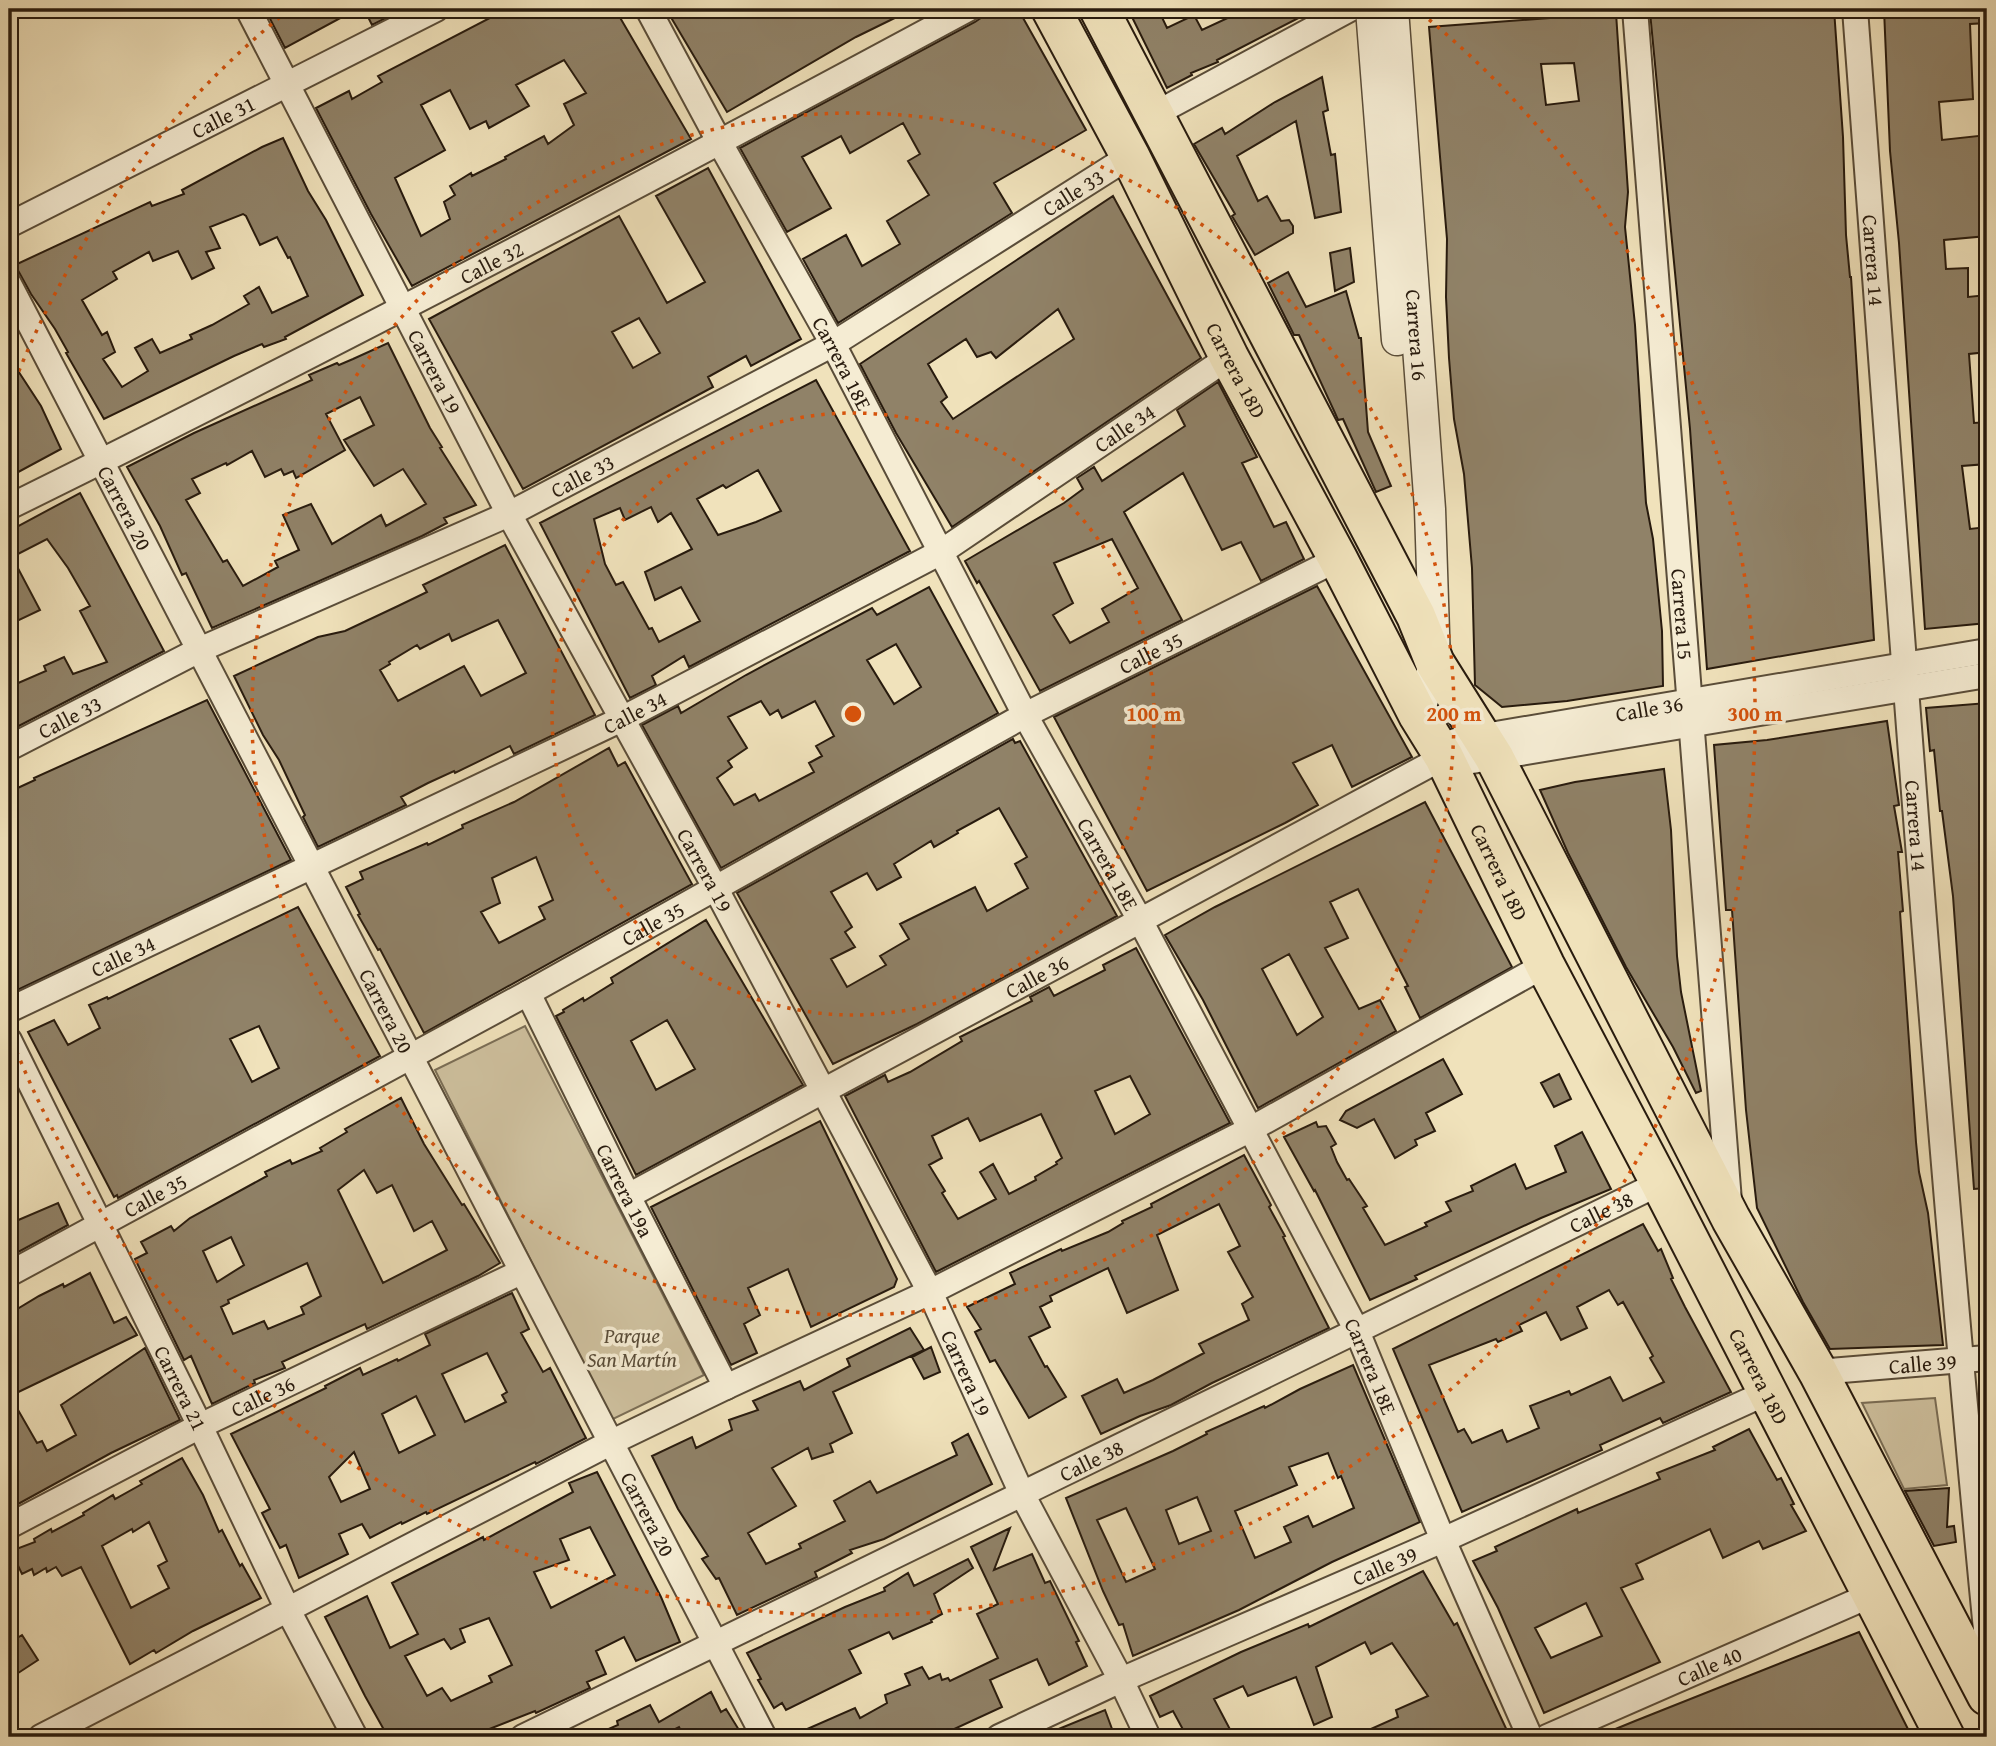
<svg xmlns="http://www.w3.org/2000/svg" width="1996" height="1746" font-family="'Gentium Book Plus',serif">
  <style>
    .green { fill: #cec09e; stroke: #7b6e56; stroke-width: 2 }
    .building { fill: #908268; stroke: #281b0e; stroke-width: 2; fill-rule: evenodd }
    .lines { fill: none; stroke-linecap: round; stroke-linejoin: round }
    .minor-casing { stroke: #5a4d39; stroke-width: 28 }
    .tertiary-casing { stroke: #5a4d39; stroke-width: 33 }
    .primary-casing { stroke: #281b0e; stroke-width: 42 }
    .minor { stroke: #f5ecd3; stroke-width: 24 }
    .tertiary { stroke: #f5ecd3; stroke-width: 30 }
    .primary { stroke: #f0e2bb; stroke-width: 38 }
    .ring { fill: none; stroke: #d5530c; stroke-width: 3.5; stroke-dasharray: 3.5 7 }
    .labels { text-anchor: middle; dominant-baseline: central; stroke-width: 7; stroke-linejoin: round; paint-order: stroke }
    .street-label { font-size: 21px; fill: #281b0e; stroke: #f5ecd3 }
    .park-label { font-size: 21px; font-style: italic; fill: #5a4d39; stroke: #f5ecd3 }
    .centre { fill: #d5530c; stroke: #f5ecd3; stroke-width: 3.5 }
    .ring-label { font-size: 21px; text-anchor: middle; font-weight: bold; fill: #d5530c; stroke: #f5ecd3; stroke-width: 7; stroke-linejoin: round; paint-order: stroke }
  </style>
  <rect width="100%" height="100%" fill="#f0e2bb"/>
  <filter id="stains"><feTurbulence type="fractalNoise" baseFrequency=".00286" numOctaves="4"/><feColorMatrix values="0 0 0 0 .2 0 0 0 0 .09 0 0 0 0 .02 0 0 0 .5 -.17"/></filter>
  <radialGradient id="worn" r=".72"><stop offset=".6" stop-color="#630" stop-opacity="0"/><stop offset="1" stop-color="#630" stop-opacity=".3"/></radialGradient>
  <!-- green -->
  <path class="green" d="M525 1026 704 1375 611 1420 435 1070Z
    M1935 1398 1947 1485 1904 1489 1862 1403Z"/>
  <!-- building -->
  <path class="building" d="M265 9H357L285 48Z
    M364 9H404L372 25Z
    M507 9H615L691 139 412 286 371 214 316 108 349 91 352 99 382 82 378 76ZM564 60 586 93 564 104 574 125 548 144 544 136 505 157 506 159 472 176 471 173 450 186 455 195 444 202 450 219 421 236 395 178 445 150 421 105 450 90 470 129 486 121 489 128 529 106 516 85Z
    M666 9H913L856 37 727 112Z
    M994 9H1018L1086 130 994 183 1012 213 838 323 803 259 846 235 862 266 900 244 887 221 929 195 908 161 920 154 903 123 850 153 841 136 802 157 831 208 787 232 740 148 975 22Z
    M1128 9H1158L1167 28 1194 15 1202 30 1232 16 1231 14 1242 9H1316L1217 60 1218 62 1191 73 1192 75 1167 88Z
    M1694 9H1834L1843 137 1846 235 1850 277H1851L1874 640 1707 669 1690 429 1650 12Z
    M1884 9H1987V23L1970 24 1973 99 1939 102 1942 140 1987 135V236L1944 240 1946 269 1968 268V297L1987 295V352L1969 354 1974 423 1987 422V464L1962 466 1970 529 1987 527V623L1925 629 1899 243 1890 151Z
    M1616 13 1628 192 1625 227 1635 325 1646 503 1653 539 1662 631 1663 686 1567 701 1502 707 1475 685 1472 568 1464 474 1454 419 1449 358 1446 297 1447 239 1429 27ZM1574 63 1579 101 1546 105 1541 64Z
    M1322 77 1328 110 1323 112 1331 155 1335 154 1341 212 1315 218 1296 121 1237 156 1258 201 1267 196 1281 221 1289 220 1293 226V233L1255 255 1232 216 1235 214 1194 144 1222 128 1225 134 1275 102Z
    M283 138 308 191 326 220 363 295 285 337 286 339 264 347 262 344 234 356 104 419 66 353 68 352 55 329 31 294 15 265 150 202 152 206 184 194 182 190 262 147ZM243 214 246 216 260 245 277 237 288 258 290 257 308 296 272 313 259 287 244 296 249 304 212 325 190 335 192 339 160 353 152 339 135 348 148 371 122 387 103 359 115 352 107 332 102 335 82 300 117 279 113 272 149 252 153 261 178 251 192 279 214 268 206 252 220 248 210 227Z
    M708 168 801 339 751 366 746 356 708 377 713 387 523 489 429 319 619 216 667 303 705 282 656 196ZM639 318 660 353 633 368 612 332Z
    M1113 196 1201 358 952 527 896 433 860 364ZM1058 309 1074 339 953 419 941 402 947 397 928 364 966 339 977 357 991 352 996 358Z
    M1350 248 1354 282 1335 291 1330 253Z
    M1288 272 1306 307 1346 291 1359 338H1361L1368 432 1391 486 1376 492 1343 419 1338 420 1335 413 1299 335H1294L1268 283Z
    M388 343 430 428 442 447 440 448 476 505 444 518 447 523 422 536 212 628 186 573 182 575 160 526 127 467 194 433 312 380 309 375 337 363 339 365 353 359ZM360 397 374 425 344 440 374 486 403 469 426 504 386 526 381 515 332 544 311 504 283 515 299 550 275 561 278 567 243 586 227 560 223 562 186 500 200 493 192 479 226 463 227 465 252 451 265 477 281 469 284 475 293 471 296 478 345 450 326 414Z
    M9 357 41 406 61 449 9 477Z
    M816 380 910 551 689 667 684 656 652 676 656 685 630 698 540 523ZM758 470 781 511 756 522 718 535 697 499 723 485 726 488ZM651 507 658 522 671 513 692 549 645 572 655 600 681 587 700 621 659 642 652 628 649 629 623 582 616 585 605 564 594 519 620 508 625 520Z
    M1218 382 1257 457 1242 463 1274 527 1286 522 1304 559 1261 581 1241 542 1222 550 1183 473 1124 512 1182 620 1040 691 979 581 977 583 965 561 1064 503 1083 489 1077 478 1094 467 1102 481 1185 426 1177 410ZM1112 539 1138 588 1102 609 1109 622 1070 643 1053 615 1073 603 1054 563Z
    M80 493 164 651 9 731V687L46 671 44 666 64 657 73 674 107 662 80 611 90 606 68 568 47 539 12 557 40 610 17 621 9 603V531Z
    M505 545 595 715 514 754 510 746 455 773 454 771 428 783 401 797 406 805 318 847 303 817 305 815 279 760 263 735 234 676 318 637 345 631 398 606 427 592 423 585ZM498 620 526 673 481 696 464 666 398 701 380 670 390 664 389 662 417 645 420 649 449 634 452 641Z
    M1317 586 1412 757 1352 787 1332 745 1293 763 1318 805 1285 823 1147 891 1054 717Z
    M929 587 998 713 721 868 642 725 678 706 681 713 746 675 872 608 877 615ZM896 644 921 687 894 704 867 660ZM761 701 770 715 778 710 782 718 815 701 834 736 816 746 822 756 809 763 814 772 759 801 755 794 734 805 717 778 732 767 728 761 747 748 728 717Z
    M207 700 291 860 9 994V792L35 780 34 778Z
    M1987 703V1188L1974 1189 1953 896 1942 811H1940L1934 750 1930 751 1926 708Z
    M1887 721 1899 805 1894 806 1902 852H1898L1903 911 1900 912 1916 1142 1919 1172 1928 1213 1943 1345 1830 1349 1803 1302 1757 1208 1746 1110 1732 910H1726L1714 745 1767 740Z
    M1013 739 1015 743 1020 741 1117 916 917 1024 833 1064 737 893ZM999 808 1027 857 1015 864 1028 888 987 911 975 887 900 924 909 939 880 956 886 965 847 987 831 959 855 947 845 932 852 927 831 892 867 873 877 890 901 877 894 864 931 841 934 847 958 833 957 831Z
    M609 748 618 766 625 762 692 884 424 1033 380 949 378 950 358 915 360 914 346 887 363 879 360 872 427 843 428 845 463 828 462 825 514 802ZM536 857 553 900 539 907 545 919 499 943 481 912 500 903 492 878Z
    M1664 769 1671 830 1677 956 1681 992 1701 1091 1696 1093 1673 1047 1626 967 1568 853 1540 790 1575 782Z
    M1425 802 1512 967 1420 1018 1405 987 1408 986 1358 889 1330 902 1348 938 1325 948 1359 1009 1380 1000 1396 1031 1258 1108 1203 1000 1165 935 1215 907ZM1289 954 1323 1017 1297 1035 1262 969Z
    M298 907 380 1056 118 1198 117 1195 114 1197 28 1032 54 1020 68 1045 100 1028 89 1005 107 997 108 999ZM259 1026 279 1068 252 1082 230 1039Z
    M706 920 803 1085 636 1175 556 1016 564 1012 563 1010 583 998 584 1001 613 983 611 978ZM667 1020 695 1069 656 1090 631 1041Z
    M1136 948 1230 1123 936 1272 845 1096 885 1075 888 1082 910 1072 962 1041 960 1037 1032 1001 1030 997 1049 987 1054 996 1105 970 1103 965ZM1130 1076 1150 1114 1115 1134 1095 1091ZM1041 1114 1062 1158 1056 1162 1057 1164 1035 1177 1036 1180 1009 1194 993 1164 980 1172 996 1199 958 1219 942 1193 945 1191 929 1165 942 1158 932 1136 968 1118 980 1141Z
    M1443 1059 1462 1094 1426 1113 1435 1131 1415 1140 1417 1145 1395 1158 1374 1119 1357 1128 1340 1120 1346 1111Z
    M1559 1074 1571 1099 1554 1107 1541 1083Z
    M401 1098 424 1144 462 1205 464 1204 500 1263 478 1276 367 1329 365 1324 282 1362 285 1368 254 1380 255 1383 212 1404 191 1356 184 1360 135 1259 147 1253 141 1242 171 1226 174 1231 190 1218 267 1176 265 1172 290 1160 292 1164 322 1151 320 1148 347 1132 345 1129ZM364 1170 377 1193 392 1185 414 1231 432 1221 447 1250 383 1283 338 1190ZM231 1237 244 1265 217 1282 203 1251ZM307 1263 321 1296 301 1307 304 1314 268 1329 264 1321 233 1334 221 1307 229 1303 228 1300Z
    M820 1121 897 1279 894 1287 811 1327 788 1269 748 1288 760 1315 744 1324 757 1353 731 1365 651 1207Z
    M1316 1122 1318 1127 1326 1126 1336 1144 1331 1147 1337 1162 1347 1180 1349 1179 1367 1206 1363 1208 1385 1245 1427 1226 1425 1223 1451 1211 1446 1202 1473 1191 1471 1186 1515 1164 1526 1189 1566 1172 1555 1146 1582 1132 1611 1189 1541 1218 1415 1276 1417 1279 1370 1300 1315 1190 1314 1191 1284 1137Z
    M1244 1155 1271 1205 1269 1207 1285 1236 1283 1237 1329 1328 1212 1383 1171 1405 1140 1416 1101 1434 1082 1396 1117 1379 1124 1393 1153 1380 1204 1353 1199 1344 1249 1320 1242 1304 1253 1297 1228 1252 1240 1246 1219 1204 1157 1235 1178 1290 1127 1313 1108 1268 1050 1296 1052 1301 1040 1307 1050 1327 1029 1337 1045 1367 1047 1366 1066 1397 1029 1418 995 1360 990 1362 975 1332 981 1329 967 1307 1015 1284 1010 1273 1061 1249 1062 1251 1108 1232 1123 1223 1122 1221 1152 1207 1151 1204Z
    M58 1203 68 1225 9 1257V1224Z
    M1643 1224 1658 1251 1661 1249 1673 1278 1671 1279 1685 1307 1731 1392 1663 1423 1660 1418 1600 1445 1602 1450 1462 1512 1393 1349ZM1609 1290 1618 1305 1623 1302 1653 1356 1650 1358 1664 1382 1623 1401 1610 1377 1571 1395 1569 1391 1530 1406 1539 1428 1507 1442 1502 1430 1472 1443 1464 1429 1458 1432 1429 1365 1496 1339 1498 1342 1522 1331 1519 1325 1546 1312 1561 1340 1587 1328 1577 1307Z
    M90 1273 114 1323 126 1317 137 1335 10 1396 37 1443 42 1441 47 1451 76 1435 61 1405 145 1348 180 1420 111 1453 9 1509V1314L39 1296 63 1284 64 1287Z
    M512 1293 529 1329 521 1333 543 1372 550 1368 586 1438 536 1464 535 1462 427 1514 426 1512 402 1524 401 1522 370 1538 362 1524 339 1534 348 1554 299 1578 286 1545 280 1548 262 1513 270 1509 231 1434 326 1388 325 1386 360 1368 363 1375 397 1359 398 1361 430 1345 425 1334ZM487 1353 507 1392 502 1395 506 1402 465 1422 442 1374ZM416 1396 435 1435 399 1453 382 1414ZM354 1452 370 1489 341 1502 329 1477Z
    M910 1328 924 1350 833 1392 852 1433 830 1444 833 1452 812 1459 808 1448 772 1468 796 1506 748 1533 766 1564 801 1548 799 1544 845 1521 834 1501 870 1481 877 1493 957 1455 952 1443 968 1434 992 1484 884 1539 850 1550 852 1553 815 1572 817 1577 737 1615 719 1578 716 1579 702 1559 708 1556 678 1509 652 1456 692 1437 696 1448 732 1430 729 1420 758 1410 753 1401 800 1381 804 1390 850 1366 847 1359Z
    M931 1347 940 1372 924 1379 912 1357Z
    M1353 1365 1420 1522 1332 1562 1239 1610 1133 1656 1123 1624 1119 1625 1103 1591 1066 1498 1173 1451 1207 1434 1206 1432 1264 1406 1265 1408 1300 1389ZM1328 1453 1338 1478 1341 1476 1354 1508 1313 1527 1308 1516 1284 1527 1291 1542 1255 1558 1235 1511 1297 1485 1289 1467ZM1197 1497 1211 1531 1179 1544 1166 1510ZM1126 1508 1155 1569 1126 1582 1097 1520Z
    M1749 1429 1777 1480 1781 1478 1794 1504 1791 1505 1806 1531 1763 1549 1759 1541 1723 1558 1710 1529 1636 1564 1643 1579 1621 1588 1660 1662 1544 1713 1498 1608 1473 1561 1497 1551 1495 1547 1577 1509 1578 1513 1660 1479 1657 1473 1715 1450 1713 1447ZM1586 1603 1602 1636 1551 1658 1535 1628Z
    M182 1458 203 1495 219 1532 222 1530 240 1566 242 1564 261 1598 193 1631 156 1653 154 1650 130 1664 81 1567 62 1576 56 1567 47 1572 46 1568 34 1575 32 1569 22 1574 11 1551 35 1542 34 1539 51 1529 52 1532 84 1515 83 1513 113 1495 115 1499 142 1484 140 1481ZM149 1522 167 1561 158 1566 169 1588 131 1608 102 1546 132 1529 133 1532Z
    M597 1472 661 1597 680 1642 636 1661 624 1637 596 1651 606 1674 587 1682 590 1688 536 1713 535 1711 479 1733 481 1737H388L365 1696 325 1617 367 1596 390 1648 418 1634 392 1583 483 1537 484 1540 545 1507 573 1492 569 1483ZM590 1527 615 1575 551 1608 534 1572 569 1560 560 1539ZM489 1618 512 1665 489 1676 492 1682 451 1701 442 1688 427 1696 405 1656 444 1639 451 1649 465 1642 460 1629Z
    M1949 1488 1947 1527 1954 1526 1956 1542 1934 1546 1905 1491Z
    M1010 1528 994 1570 1032 1554 1045 1583 1050 1581 1079 1641 1076 1642 1087 1666 1049 1685 1037 1659 990 1680 1002 1707 937 1737H789L855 1708 860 1718 887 1703 885 1695 910 1685 905 1674 922 1667 929 1679 940 1674 942 1680 948 1678 950 1681 998 1658 977 1614 998 1604 971 1547Z
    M968 1559 973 1568 934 1594 942 1614 931 1620 932 1622 893 1639 889 1632 849 1650 861 1673 786 1710 782 1703 774 1708 758 1680 761 1679 747 1653 845 1607 885 1591 884 1588 908 1573 914 1586Z
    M1423 1571 1454 1625 1457 1623 1510 1737H1353L1398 1717 1396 1710 1428 1696 1392 1643 1371 1654 1365 1642 1316 1667 1332 1717 1314 1725 1296 1677 1248 1696 1243 1686 1214 1699 1234 1737H1187L1173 1711 1160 1717 1150 1696 1241 1652 1308 1624 1309 1627Z
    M1859 1632 1912 1737H1596L1635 1721Z
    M22 1635 38 1660 9 1679V1643Z
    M711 1692 721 1712 726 1709 739 1730 724 1737H684L679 1727 665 1734 666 1737H590L618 1725 617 1721 650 1705 659 1722Z
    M1105 1710 1115 1737H1039Z"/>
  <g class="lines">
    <!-- minor casing -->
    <g class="minor-casing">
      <g id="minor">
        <path id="s1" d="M248 9 509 514 716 889 930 1292 1022 1494 1121 1680 1148 1737"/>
        <path id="s2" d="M648 9 720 143 833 344 1025 715 1141 922 1357 1331 1443 1540 1530 1737"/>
        <path id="s3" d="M1635 9 1729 1201"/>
        <path id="s4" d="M1855 9C1896 553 1934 1097 1987 1640"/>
        <path d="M1155 114 1350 9"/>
        <path id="s5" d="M9 225 436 9"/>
        <path id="s6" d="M9 284 764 1737"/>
        <path id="s7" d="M9 507C332 348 651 180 968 9"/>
        <path id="s8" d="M9 748 199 650 509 514 833 344 1130 156"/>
        <path d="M1444 757 1466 762 1987 675"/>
        <path id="s9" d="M528 993 628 1196 726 1387"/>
        <path id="s10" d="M9 1010 622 719 941 552 1229 357"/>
        <path id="s11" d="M9 1040 200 1426 288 1610 355 1737"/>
        <path id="s12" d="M628 1196 1444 757 1455 741 1987 651"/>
        <path id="s13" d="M9 1274 528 993 1025 715 1338 559"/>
        <path id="s14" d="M1818 1372 1987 1358"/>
        <path id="s15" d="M9 1526 200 1426 521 1272"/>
        <path d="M41 1737 610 1443 726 1387 930 1292 1251 1129 1545 965"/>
        <path id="s16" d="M523 1737 1660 1183"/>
        <path id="s17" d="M999 1737 1121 1680 1443 1540 1768 1392"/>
        <path id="s18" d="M1547 1737 1871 1595"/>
      </g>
    </g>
    <!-- tertiary casing -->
    <g class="tertiary-casing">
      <g id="tertiary">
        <path d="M1371 9 1397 340"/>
        <path id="s19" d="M1393 9 1430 509 1435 663 1418 715"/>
      </g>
    </g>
    <!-- primary casing -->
    <g class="primary-casing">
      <g id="primary">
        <path id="s20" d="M1051 9 1130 156 1229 357 1338 559 1418 715 1444 757 1545 965 1660 1183 1945 1737"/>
        <path d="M1099 9 1416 616 1435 663 1494 757 1731 1219 1818 1372 1987 1696"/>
      </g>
    </g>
    <!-- minor -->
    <use href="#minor" class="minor"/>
    <!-- tertiary -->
    <use href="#tertiary" class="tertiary"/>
    <!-- primary -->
    <use href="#primary" class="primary"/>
  </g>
  <!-- distance rings -->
  <g class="ring">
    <circle cx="853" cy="714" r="301"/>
    <circle cx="853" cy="714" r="601"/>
    <path d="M11 391A902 902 0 0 1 285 13M1421 13A902 902 0 1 1 11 1037"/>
  </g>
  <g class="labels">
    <!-- street labels -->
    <g class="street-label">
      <text stroke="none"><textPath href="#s5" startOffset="240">Calle 31</textPath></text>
      <text stroke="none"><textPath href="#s8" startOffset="1202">Calle 33</textPath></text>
      <text stroke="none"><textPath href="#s4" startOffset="252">Carrera 14</textPath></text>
      <text stroke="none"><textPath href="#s7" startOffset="541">Calle 32</textPath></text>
      <text stroke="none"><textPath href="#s19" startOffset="327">Carrera 16</textPath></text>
      <text stroke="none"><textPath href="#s2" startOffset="404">Carrera 18E</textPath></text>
      <text stroke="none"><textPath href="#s20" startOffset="406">Carrera 18D</textPath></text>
      <text stroke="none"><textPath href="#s1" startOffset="408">Carrera 19</textPath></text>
      <text stroke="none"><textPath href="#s10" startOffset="1260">Calle 34</textPath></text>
      <text stroke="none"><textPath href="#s8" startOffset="635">Calle 33</textPath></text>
      <text stroke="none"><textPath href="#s6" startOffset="252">Carrera 20</textPath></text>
      <text stroke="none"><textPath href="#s3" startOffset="607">Carrera 15</textPath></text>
      <text stroke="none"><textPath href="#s13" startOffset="1300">Calle 35</textPath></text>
      <text stroke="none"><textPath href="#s12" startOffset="1143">Calle 36</textPath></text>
      <text stroke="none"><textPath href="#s10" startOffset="693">Calle 34</textPath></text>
      <text stroke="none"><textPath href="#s8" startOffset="68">Calle 33</textPath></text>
      <text stroke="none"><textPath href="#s4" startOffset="819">Carrera 14</textPath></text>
      <text stroke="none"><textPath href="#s2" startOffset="971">Carrera 18E</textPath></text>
      <text stroke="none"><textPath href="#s1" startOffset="975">Carrera 19</textPath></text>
      <text stroke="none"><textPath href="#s20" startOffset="973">Carrera 18D</textPath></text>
      <text stroke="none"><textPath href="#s13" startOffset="733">Calle 35</textPath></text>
      <text stroke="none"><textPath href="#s10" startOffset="126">Calle 34</textPath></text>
      <text stroke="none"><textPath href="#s12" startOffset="464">Calle 36</textPath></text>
      <text stroke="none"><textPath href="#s6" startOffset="819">Carrera 20</textPath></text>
      <text stroke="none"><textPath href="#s9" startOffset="220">Carrera 19a</textPath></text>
      <text stroke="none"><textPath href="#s13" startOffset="166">Calle 35</textPath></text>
      <text stroke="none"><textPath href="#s16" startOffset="1199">Calle 38</textPath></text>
      <text stroke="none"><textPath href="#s14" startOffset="105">Calle 39</textPath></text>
      <text stroke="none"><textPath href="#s2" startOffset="1538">Carrera 18E</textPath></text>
      <text stroke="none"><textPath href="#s1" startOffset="1542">Carrera 19</textPath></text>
      <text stroke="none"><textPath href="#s20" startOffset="1540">Carrera 18D</textPath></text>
      <text stroke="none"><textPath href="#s11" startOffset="388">Carrera 21</textPath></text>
      <text stroke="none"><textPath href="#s15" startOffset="285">Calle 36</textPath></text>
      <text stroke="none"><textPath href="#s16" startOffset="632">Calle 38</textPath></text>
      <text stroke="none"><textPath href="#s6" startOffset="1386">Carrera 20</textPath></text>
      <text stroke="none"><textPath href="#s17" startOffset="422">Calle 39</textPath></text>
      <text stroke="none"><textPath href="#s18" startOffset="177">Calle 40</textPath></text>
    </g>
    <!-- park labels -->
    <g class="park-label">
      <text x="632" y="1335">Parque<tspan x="632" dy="24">San Martín</tspan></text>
    </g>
  </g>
  <circle cx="853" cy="714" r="10" class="centre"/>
  <g class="ring-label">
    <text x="1154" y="721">100 m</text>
    <text x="1454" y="721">200 m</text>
    <text x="1755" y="721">300 m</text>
  </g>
  <!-- margin -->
  <rect width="1996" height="1746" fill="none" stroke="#f0e2bb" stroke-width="35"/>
  <rect x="10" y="10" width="1975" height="1725" fill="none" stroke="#281b0e" stroke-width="3.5"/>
  <rect x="18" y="18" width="1961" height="1711" fill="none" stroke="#281b0e" stroke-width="2"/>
  <rect width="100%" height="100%" filter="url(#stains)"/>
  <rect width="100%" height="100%" fill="url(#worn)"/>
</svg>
